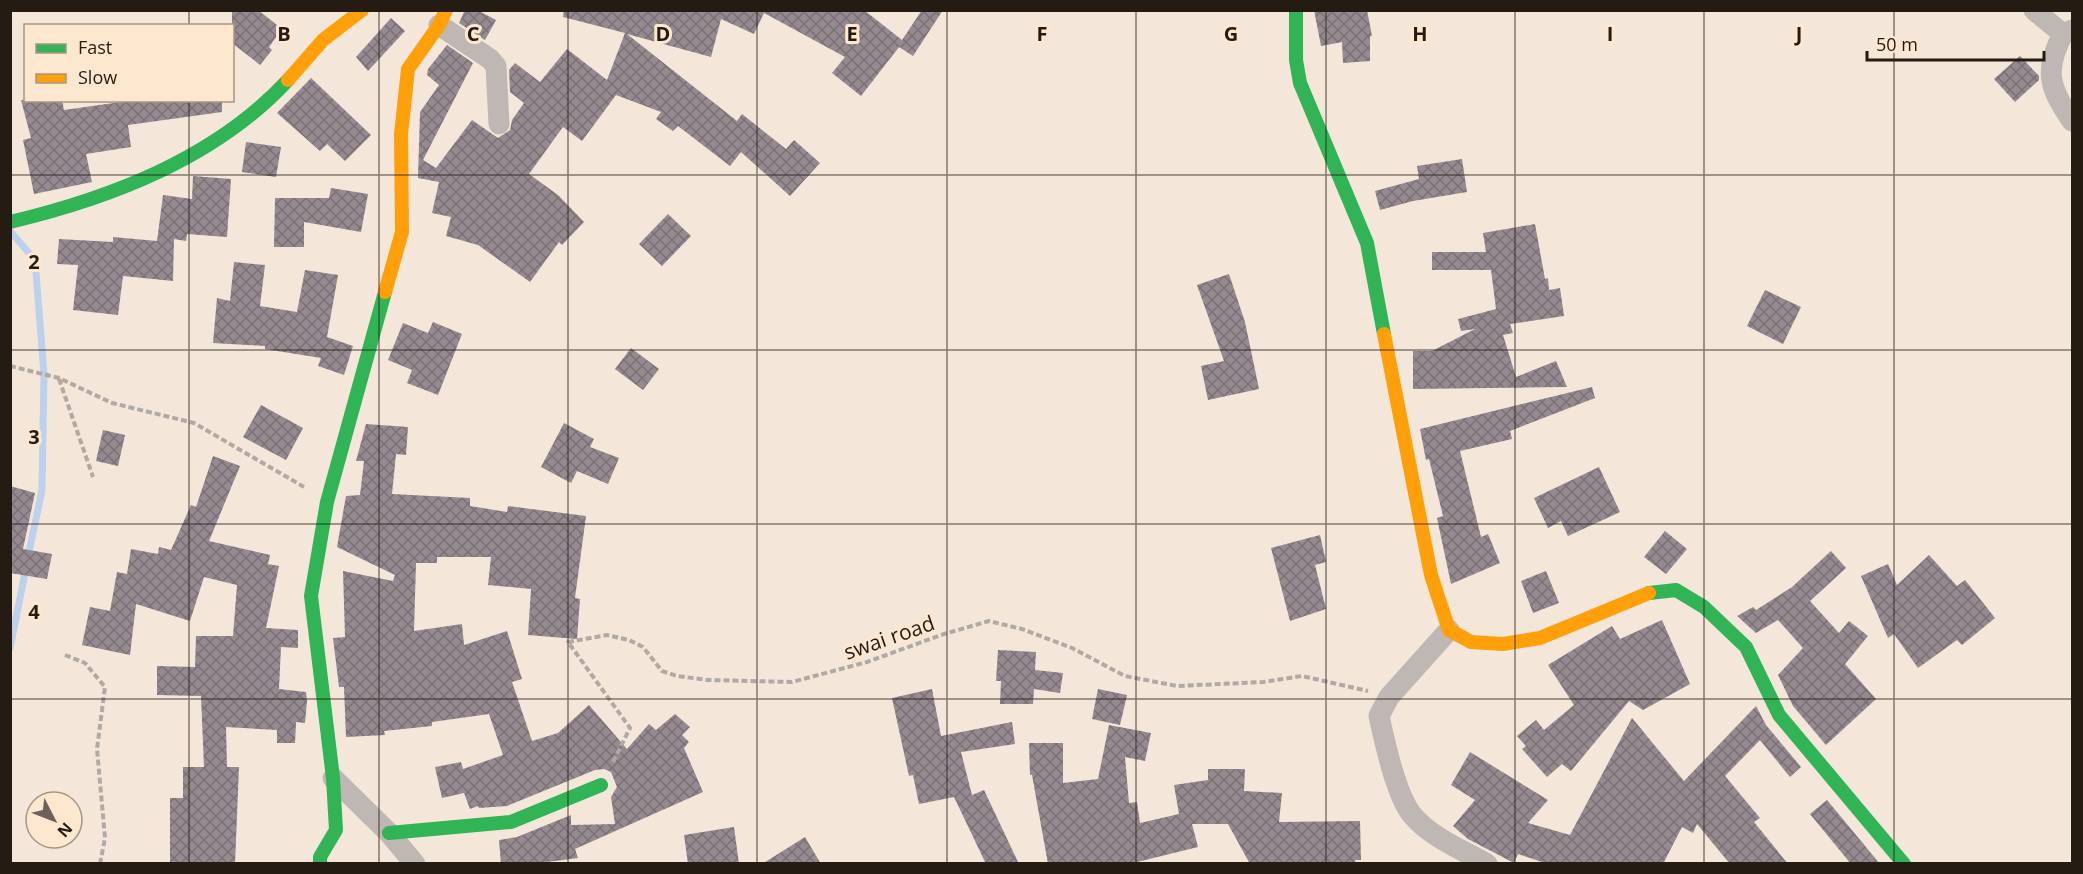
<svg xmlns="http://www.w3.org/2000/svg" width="2083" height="874" font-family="'Open Sans',sans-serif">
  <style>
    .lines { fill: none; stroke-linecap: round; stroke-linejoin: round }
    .stream { stroke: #bdd1ed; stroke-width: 7 }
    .building { fill: url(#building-cross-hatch) }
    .path { stroke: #b0a9a4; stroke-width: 4; stroke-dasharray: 6 3; stroke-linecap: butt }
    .street { stroke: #beb7b3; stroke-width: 21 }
    .fast { stroke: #30b455; stroke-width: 14 }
    .slow { stroke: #ff9f0a; stroke-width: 14 }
    .grid { fill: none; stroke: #241b13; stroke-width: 1.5; stroke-opacity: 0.55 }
    .labels { text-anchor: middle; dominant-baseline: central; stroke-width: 6; stroke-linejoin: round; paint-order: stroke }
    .street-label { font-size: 21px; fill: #241b13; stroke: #fee7cf }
    .grid-label { font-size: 20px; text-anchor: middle; font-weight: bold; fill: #241b13; stroke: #fee7cf; stroke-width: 6; stroke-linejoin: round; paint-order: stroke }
  </style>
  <defs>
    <pattern id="building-cross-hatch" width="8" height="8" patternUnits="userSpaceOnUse" patternTransform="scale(1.5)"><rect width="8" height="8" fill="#968a91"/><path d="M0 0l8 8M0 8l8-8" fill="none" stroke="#7a7075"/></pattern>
  </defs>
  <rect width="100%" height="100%" fill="#f4e7da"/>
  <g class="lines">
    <!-- stream -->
    <path class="stream" d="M10 231 35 260 44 374 42 490 28 557
      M10 648 26 568"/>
  </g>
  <!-- building -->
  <path class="building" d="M232 10H258L282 29 269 47 272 50 260 65 232 43Z
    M465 10H477L496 20 485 40 459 23Z
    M564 10H864L902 40 922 10H943L913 56 899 47 861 96 832 73 845 57 764 13 754 34 721 19 711 57 627 34 737 121 742 114 786 149 794 140 820 163 790 196 741 152 730 166 678 126 673 131 656 119 661 112 616 95 582 141 563 127 529 174 558 195 584 222 562 245 559 242 530 282 478 245 446 236 451 217 432 213 439 182 418 178 420 112 439 85 427 75 428 69 447 45 473 63 423 160 436 168 472 120 498 138 510 130 512 120 524 103 510 92 509 70 515 63 540 82 567 49 607 80 625 33 563 17Z
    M1314 10H1367L1372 36H1370V61L1343 63 1342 42 1321 46Z
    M391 18 405 31 368 71 356 57Z
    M2020 56 2039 76V80L2015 102 1994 79Z
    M311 78 371 135 345 161 327 144 320 151 277 113Z
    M21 100H62L64 110 135 100H222V112L128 125 131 147 86 154 92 182 34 194 23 140 31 138Z
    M246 142 281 147 276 177 242 172Z
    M1462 159 1467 192 1413 201 1380 210 1375 191 1419 179 1417 166Z
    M193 176 231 179 227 237 187 234 186 241 174 239 173 281 123 276 118 315 73 310 78 265 57 264 59 239 113 242V237L157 241 163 195 192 199Z
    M331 188 368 194 361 232 304 222V247H274L275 198H329Z
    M668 214 691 236 662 266 639 244Z
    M1535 224 1545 279 1548 278 1549 290 1560 288 1564 316 1510 324 1513 333 1503 335 1516 377 1556 361 1567 387 1413 389V351H1432L1475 329 1461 331 1458 319 1496 309 1491 270H1432V252H1486L1483 233Z
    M234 262 265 265 260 306 297 312 305 270 338 275 327 337 353 346 344 375 318 366 321 358 265 349V346L213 343 217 298 230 301Z
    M1229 274 1245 322 1259 389 1208 400 1201 366 1224 361 1197 285Z
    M1765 290 1801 307 1783 344 1747 326Z
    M433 322 462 334 438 395 407 383 412 370 388 360 403 323 428 333Z
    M631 348 659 369 643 390 615 369Z
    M1592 387 1595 398 1510 431 1512 439 1460 451 1481 537 1488 534 1500 563 1451 584 1437 518 1443 516 1429 459 1426 460 1420 429Z
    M261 405 303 428 286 460 243 437Z
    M564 423 594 439 590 447 619 458 608 484 577 471 571 483 541 467Z
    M366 424 408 427 406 455 396 454 392 494 470 498V506L507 512 508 506 586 516 575 598 580 599 577 639 528 635 531 589 488 585 491 557H437V563H416L414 631 462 624 464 645 507 631 522 679 512 682 532 741 558 733 589 705 627 749 649 724 656 730 675 714 690 727 682 735 689 742 684 748 703 792 575 849 578 858 531 864H501L499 840 517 837 571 815V825L615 824 611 797 617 787 611 772 604 769 595 770 507 806 479 808 478 806 470 809 464 793 442 798 435 767 461 762 463 769 503 755 489 714 432 722V726L384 731 385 735 346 737 344 687H339L333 638 345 637 343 571 393 581 395 575 337 547 346 496 360 495 364 461H356Z
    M103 430 125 435 118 466 96 461Z
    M213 456 240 466 209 541 270 555 268 564 279 566 266 628 298 630V648L281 647 279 689 306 692 307 701 305 723 296 722 295 743H277V730L226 727 227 767H239L235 864H170V798H183V767H204L201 696 157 695V666L195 667 196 636H233L237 585 204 577 190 621 136 604 130 655 82 645 90 607 110 611 117 572 127 574 131 549 158 554 159 547 171 550 191 505 196 507Z
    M1599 467 1620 512 1568 536 1561 521 1548 528 1534 498Z
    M10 486 35 493 23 549 52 554 47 579 10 573Z
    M1665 531 1687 549 1666 574 1644 557Z
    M1320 535 1326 562 1315 565 1326 609 1290 621 1271 548Z
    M1831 551 1846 568 1810 601 1839 633 1849 621 1868 636 1845 664 1876 699 1826 745 1793 706 1778 675 1803 648 1778 620 1756 633 1737 616 1753 607 1756 610 1792 587Z
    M1929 555 1957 586 1965 580 1995 618 1962 645 1957 640 1918 668 1894 634 1888 638 1861 576 1888 564 1897 585Z
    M1546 571 1559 603 1533 613 1521 581Z
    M1662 620 1690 684 1643 710 1629 701 1571 771 1562 764 1547 777 1522 749 1526 746 1517 736 1536 720 1544 730 1574 705 1548 665 1612 626 1620 639Z
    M998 650 1036 652 1035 670 1063 673 1060 693 1034 689 1033 704H1000L1001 681H996Z
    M932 689 941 736 1012 722 1015 744 961 752 972 795 984 790 1019 864H986L954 797 919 804 913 775 909 776 892 698Z
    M1098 689 1127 695 1120 725 1092 719Z
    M1756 706 1766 725 1801 767 1790 777 1760 740 1725 776 1760 818 1754 822 1788 864H1730L1697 824 1693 833 1682 827 1663 864H1548L1518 854 1514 863 1468 839 1453 826 1475 800 1451 785 1470 752 1548 800 1528 823 1570 835 1632 718 1684 781Z
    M1109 725 1151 733 1145 761 1125 757 1129 803 1137 802 1140 823 1179 814 1174 785 1208 780V769H1245L1244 791 1282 793 1279 822 1360 821 1361 860H1355L1356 864H1250L1228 824H1192L1198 847 1129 864H1048L1032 775H1030L1029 743H1063V783L1098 779Z
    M1827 800 1880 864H1851L1810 814Z
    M734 827 739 864H688L684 835Z
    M805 837 821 864H762Z"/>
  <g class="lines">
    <!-- path -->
    <path class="path" d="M10 366 59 378 112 403 194 423 304 487
      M59 379 93 477
      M65 655 85 663 105 687 97 749 105 838 100 864
      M613 762 630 728 568 642 607 635 629 640 643 647 662 671 677 676 708 680 792 682 867 662 944 634 989 621 1022 629 1072 648 1125 676 1177 686 1263 682 1302 676 1368 691"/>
    <!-- street -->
    <path class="street" d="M2034 10 2063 34 2072 30
      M439 25 490 59 496 66 499 124
      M2063 34C2043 71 2050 89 2072 121
      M1449 630 1389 697 1379 716C1385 743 1396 796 1413 816 1432 838 1463 850 1487 864
      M333 778 389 833 415 864"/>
    <!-- fast -->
    <path class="fast" d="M1296 10V60L1300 83 1367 243 1384 334
      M10 222C111 198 216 158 288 80
      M1649 593 1676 590 1704 607 1746 647 1779 715 1904 864
      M389 833 511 822 601 785
      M320 864V857L336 830 333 778 311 596 327 502 385 292"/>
    <!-- slow -->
    <path class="slow" d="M288 80 323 40 362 10
      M385 292 402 232 401 134 408 69 439 25 446 10
      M1384 334 1431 575 1449 630 1471 642 1503 644 1540 638 1649 593"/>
  </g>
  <!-- grid -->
  <path class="grid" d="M189 10V26M379 10V864M568 10V864M757 10V864M947 10V864M1136 10V864M1326 10V864M1515 10V864M1704 10V864M1894 10V864M189 100V864M10 175H2072M10 350H2072M10 524H2072M10 699H2072"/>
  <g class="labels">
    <!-- street labels -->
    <g class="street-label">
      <text transform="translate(889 637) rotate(-19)">swai road</text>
    </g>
  </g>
  <g class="grid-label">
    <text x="284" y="41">B</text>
    <text x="473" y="41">C</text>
    <text x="663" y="41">D</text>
    <text x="852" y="41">E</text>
    <text x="1042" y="41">F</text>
    <text x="1231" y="41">G</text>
    <text x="1420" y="41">H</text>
    <text x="1610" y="41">I</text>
    <text x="1799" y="41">J</text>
    <text x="34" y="269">2</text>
    <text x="34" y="444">3</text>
    <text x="34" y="619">4</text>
  </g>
  <!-- border -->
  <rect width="2083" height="874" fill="none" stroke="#241b13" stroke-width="24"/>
  <!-- legend -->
  <rect x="24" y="24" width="210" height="78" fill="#fee7cf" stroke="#a79584" stroke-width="1.5"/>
  <rect x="36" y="44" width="30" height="9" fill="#30b455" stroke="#a79584" stroke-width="1.5"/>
  <text x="78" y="54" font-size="18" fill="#241b13">Fast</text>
  <rect x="36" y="74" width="30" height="9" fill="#ff9f0a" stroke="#a79584" stroke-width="1.5"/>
  <text x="78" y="84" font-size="18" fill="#241b13">Slow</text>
  <!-- north arrow -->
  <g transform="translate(54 820) rotate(132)"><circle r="28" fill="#fee7cf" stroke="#a79584" stroke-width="1.5"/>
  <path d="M0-4.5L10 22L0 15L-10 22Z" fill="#6d6259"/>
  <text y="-9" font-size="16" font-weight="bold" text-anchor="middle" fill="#241b13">N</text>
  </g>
  <!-- scale -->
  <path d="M1867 51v9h177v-9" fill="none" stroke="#241b13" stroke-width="3"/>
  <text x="1876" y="51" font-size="18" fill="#241b13" stroke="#fee7cf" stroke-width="4.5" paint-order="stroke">50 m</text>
</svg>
